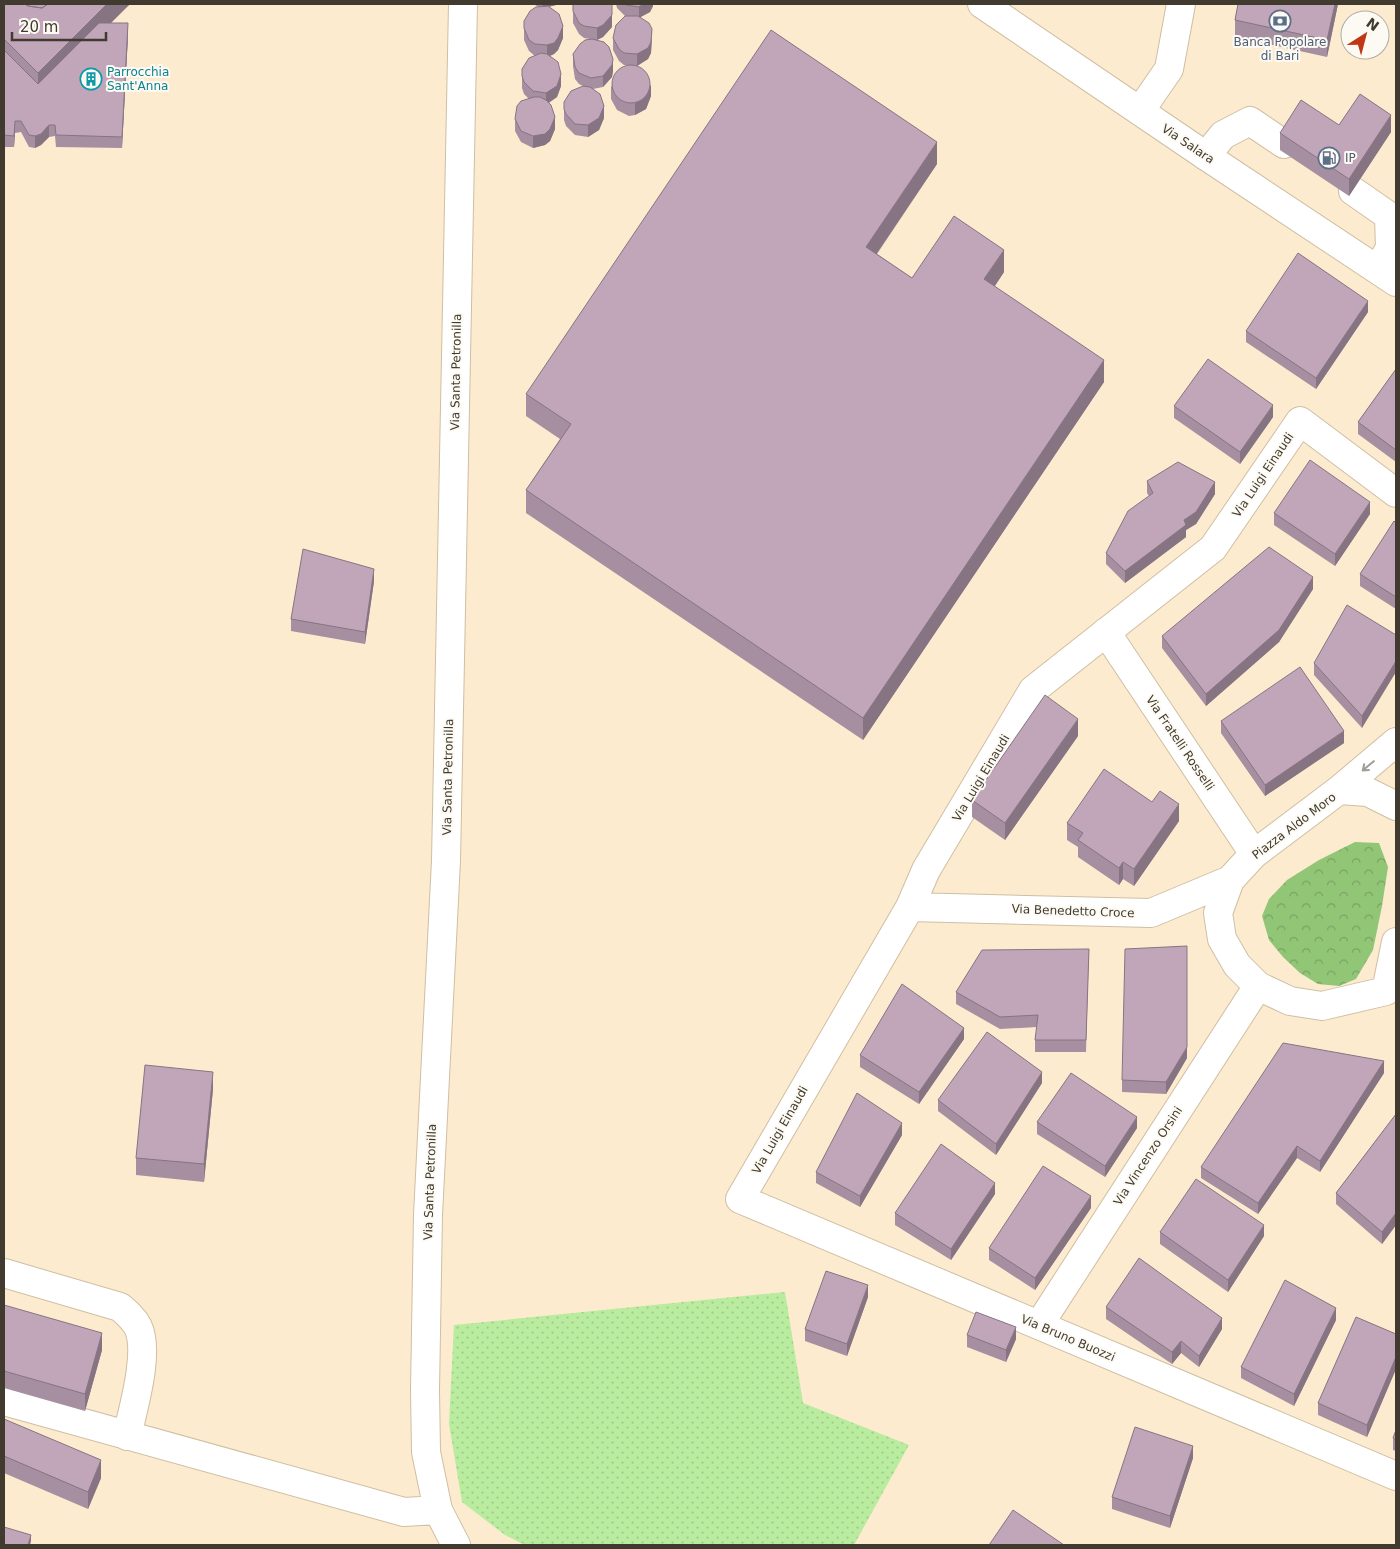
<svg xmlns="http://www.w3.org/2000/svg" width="1400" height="1549" font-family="'DejaVu Sans',sans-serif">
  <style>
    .grass { fill: url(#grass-dots) }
    .forest { fill: url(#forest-crowns) }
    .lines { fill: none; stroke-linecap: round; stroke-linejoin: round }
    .minor-casing { stroke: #cfbfa3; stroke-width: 30 }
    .major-casing { stroke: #cfbfa3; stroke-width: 30 }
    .minor { stroke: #fff; stroke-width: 28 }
    .major { stroke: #fff; stroke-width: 28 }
    .wall { fill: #a68fa0 }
    .shaded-wall { fill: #877482 }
    .building { fill: #c1a6ba; stroke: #877482 }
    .oneway { stroke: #a09d97 }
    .labels { text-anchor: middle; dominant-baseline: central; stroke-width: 4; stroke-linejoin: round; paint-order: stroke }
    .service-label { font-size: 12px; fill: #4e5e75; stroke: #fdfaf4 }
    .culture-label { font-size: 12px; fill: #0d838f; stroke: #fdfaf4; text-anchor: start }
    .street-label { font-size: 12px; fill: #413b2f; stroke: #fdfaf4 }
  </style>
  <defs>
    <pattern id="grass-dots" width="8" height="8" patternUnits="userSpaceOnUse" patternTransform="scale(1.25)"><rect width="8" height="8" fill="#b9ec9f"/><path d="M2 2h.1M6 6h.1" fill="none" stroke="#a0cb89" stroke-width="1.8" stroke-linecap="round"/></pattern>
    <pattern id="forest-crowns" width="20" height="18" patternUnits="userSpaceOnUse" patternTransform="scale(1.25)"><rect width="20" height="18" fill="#92c677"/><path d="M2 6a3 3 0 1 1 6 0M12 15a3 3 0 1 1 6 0" fill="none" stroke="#79a262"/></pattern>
  </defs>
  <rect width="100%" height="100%" fill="#fcebce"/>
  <!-- grass -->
  <path class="grass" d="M785 1292 803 1403 909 1445 854 1545H525L505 1535 462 1502 449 1424 454 1325Z"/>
  <!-- forest -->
  <path class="forest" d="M1355 842 1379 843 1388 867 1382 906 1373 950 1356 979 1339 986 1318 984 1300 973 1283 957 1269 940 1262 916 1269 899 1287 880 1319 860Z"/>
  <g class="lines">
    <!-- minor casing -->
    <g class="minor-casing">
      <path id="minor" d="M1140 111 1169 69 1181 4
        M1206 156 1223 135 1250 121 1284 144
        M1353 191 1389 216 1390 248 1378 269
        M1396 493 1300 421 1213 548 1033 690 926 870 910 907 740 1199 1396 1476
        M1106 632 1254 854
        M1339 790 1396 742
        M1396 806 1368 792 1339 790 1254 854 1230 880 1218 913 1222 939 1237 965 1258 986 1290 1001 1322 1006 1386 991 1396 942
        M910 907 1151 913 1230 880
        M4 1273 120 1307C127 1313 134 1319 138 1327 150 1352 133 1409 127 1436
        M1039 1325 1258 986
        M4 1401 404 1512 438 1510
        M456 1545 438 1510 426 1452 425 1390 428 1215 446 861 463 4"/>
    </g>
    <!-- major casing -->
    <g class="major-casing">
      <path id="major" d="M982 4 1206 156 1396 282"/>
    </g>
    <!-- minor -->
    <use href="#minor" class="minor"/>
    <!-- major -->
    <use href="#major" class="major"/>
  </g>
  <!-- wall -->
  <path class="wall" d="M4 4H130L110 23 128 35 122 148 56 147 55 136 49 137 41 145 35 148 29 147 21 132 15 133 14 147H4Z
    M533 4H557L556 5 549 7 563 38 558 50 554 54 550 56 561 86 557 97 549 103 555 129 550 141 545 145 533 148 521 142 515 131V119L529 99 524 94 522 88V69L535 56 529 51 524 40V21L539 7Z
    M573 4 612 27 603 37 597 40 613 71 612 77 603 87 593 89 604 118 599 130 588 137 575 135 566 126 564 120V102L583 86 579 84 575 79 573 66V54L590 39 584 38 579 34 573 23Z
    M616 4H653V6L650 12 640 17 652 41 651 53 648 59 637 66 651 96 646 109 635 115 629 116 617 110 611 99V87L628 65H624L619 61 613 50V38L625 16 617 8Z
    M1238 4H1338L1327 57 1235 37V20Z
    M1339 125 1391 132 1349 196 1280 150V133Z
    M937 164 877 254 912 278 1004 272 995 286 1104 382 863 740 526 513V490L560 439 526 416V394Z
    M1368 312 1316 389 1246 342V331Z
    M1396 369V462L1358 434V422Z
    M1174 406 1273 417 1240 464 1174 418Z
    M1147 481 1215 494 1196 524 1186 530V537L1125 583 1106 564V553L1149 496 1147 493Z
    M1274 513 1370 514 1335 566 1274 525Z
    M1396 523V609L1360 586V574Z
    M374 581 365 644 291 631V619Z
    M1313 589 1279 642 1206 706 1162 648V636Z
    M1396 635 1362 728 1314 675V663Z
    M1221 721 1344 743 1265 796 1221 733Z
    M1078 736 1005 840 972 817V800Z
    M1179 821 1134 886 1123 879 1119 885 1078 857V847L1067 840V823Z
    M1089 949 1086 1052H1035V1040L1037 1027 1000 1029 956 1004V992Z
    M964 1039 919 1104 860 1067V1055Z
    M1187 1058 1166 1094 1122 1092V1080Z
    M1384 1073 1320 1172 1297 1158 1258 1214 1201 1178V1167Z
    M1042 1083 996 1155 938 1111V1100Z
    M213 1089 204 1182 136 1175V1158Z
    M1396 1114V1225L1382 1244 1336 1204V1193Z
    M1037 1122 1137 1128 1105 1177 1037 1134Z
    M902 1135 860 1207 816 1183V1172Z
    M995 1194 951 1260 895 1225V1213Z
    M1091 1208 1035 1290 989 1260V1248Z
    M1160 1232 1264 1236 1228 1292 1160 1244Z
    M868 1297 847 1356 805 1341V1329Z
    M4 1305 102 1350 85 1411 4 1388Z
    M1106 1307 1222 1329 1199 1367 1181 1353 1172 1364 1106 1319Z
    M1336 1320 1294 1406 1241 1378V1367Z
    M1396 1334V1369L1367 1437 1318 1415V1403Z
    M967 1335 1016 1339 1006 1362 967 1347Z
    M4 1419 101 1478 88 1509 4 1473Z
    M1396 1430V1451L1393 1450V1438Z
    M1193 1458 1170 1528 1112 1509V1497Z"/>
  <!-- shaded-wall -->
  <path class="shaded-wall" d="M107 4H130L38 96V73Z
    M543 4H557L556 5 543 8Z
    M612 4V27L603 37 597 40V28Z
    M643 4H653V6L650 12 639 18V7Z
    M1335 4H1338L1327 57V40Z
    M128 23V35L122 148V137Z
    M563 26V38L558 50 554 54 547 57V45Z
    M652 29 651 53 648 59 637 66V54Z
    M613 59V71L612 77 603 87V76Z
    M561 74V86L557 97 546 104V93Z
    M651 85V96L646 109 635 115V104Z
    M604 106V118L599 130 588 137V125Z
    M1391 115V132L1349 196V179Z
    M555 117V129L550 141 545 145 533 148V136Z
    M15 121V133L14 147V136Z
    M49 125V137L41 145 35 148V136Z
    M937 142V164L866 269V247Z
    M1004 250V272L984 302V279Z
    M1368 301V312L1316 389V378Z
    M1104 360V382L863 740V718Z
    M1273 405V417L1240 464V452Z
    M1215 482V494L1196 524 1186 530V537L1125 583V571L1184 520Z
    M1370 502V514L1335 566V554Z
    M374 569V581L365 644V632Z
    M1313 577V589L1279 642 1206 706V694Z
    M1396 661V672L1362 728V716Z
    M1078 719V736L1005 840V823Z
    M1344 731V743L1265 796V785Z
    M1179 804V821L1134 886V869Z
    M1123 862V879L1119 885V868Z
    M964 1028V1039L919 1104V1092Z
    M1187 1047V1058L1166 1094V1082Z
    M1384 1061V1073L1320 1172V1161Z
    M213 1072V1089L204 1182V1164Z
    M1042 1072V1083L996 1155V1144Z
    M1137 1117V1128L1105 1177V1166Z
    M902 1123V1135L860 1207V1196Z
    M1297 1146V1158L1258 1214V1203Z
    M995 1183V1194L951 1260V1249Z
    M1091 1196V1208L1035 1290V1278Z
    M1396 1213V1225L1382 1244V1232Z
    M1264 1225V1236L1228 1292V1280Z
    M868 1285V1297L847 1356V1344Z
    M1336 1308V1320L1294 1406V1394Z
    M1222 1318V1329L1199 1367V1356Z
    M1016 1327V1339L1006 1362V1350Z
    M102 1333V1350L85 1411V1394Z
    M1181 1341V1353L1172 1364V1352Z
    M1396 1357V1369L1367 1437V1425Z
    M1193 1446V1458L1170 1528V1516Z
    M101 1460V1478L88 1509V1492Z
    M31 1535V1541L30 1545H28Z"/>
  <!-- building -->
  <path class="building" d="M4 4H25L28 6 42 8 48 4H107L38 73 4 39Z
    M25 4H48L42 8 28 6Z
    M573 4H612V15L603 25 597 28 584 26 579 23 573 11Z
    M625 4H643L639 7 626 5Z
    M1238 4H1335L1327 40 1235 20Z
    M548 6 559 14 563 26 558 38 554 43 547 45 535 44 529 40 524 28V21L530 11 536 7Z
    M625 16H638L649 23 652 29 651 42 648 48 637 54 624 53 619 49 613 38 616 25Z
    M99 23H128L122 137 56 135 55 125H49L41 134 35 136 29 135 21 121H15L14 136 4 135V50L38 84Z
    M771 30 937 142 866 247 912 278 954 216 1004 250 984 279 1104 360 863 718 526 490 571 424 526 394Z
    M592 39 604 42 609 47 613 59 612 65 603 76 591 78 579 73 575 67 573 54 580 44 585 40Z
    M541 53 547 54 558 62 561 74 557 86 546 93 533 91 524 82 522 76V69L529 58Z
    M612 84a19 19 0 1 1 38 0a19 19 0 1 1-38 0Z
    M583 86 590 87 600 94 604 106 599 118 588 125 575 124 566 114 564 109V102L571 91Z
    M1360 94 1391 115 1349 179 1280 133 1301 100 1339 125Z
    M534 97H540L546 100 551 105 555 117 550 129 545 134 533 136 521 131 515 119 517 106 521 101Z
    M1298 253 1368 301 1316 378 1246 331Z
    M1208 359 1273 405 1240 452 1174 406Z
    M1396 369V450L1358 422Z
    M1310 460 1370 502 1335 554 1274 513Z
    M1178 462 1215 482 1196 512 1184 520 1186 525 1125 571 1106 553 1128 511 1153 493 1147 481Z
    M1394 521 1396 523V597L1360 574Z
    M1269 547 1313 577 1279 630 1206 694 1162 636Z
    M303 549 374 569 365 632 291 619Z
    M1347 605 1396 635V661L1362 716 1314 663Z
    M1300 667 1344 731 1265 785 1221 721Z
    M1045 695 1078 719 1005 823 972 800Z
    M1104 769 1152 802 1160 791 1179 804 1134 869 1123 862 1119 868 1078 840 1083 833 1067 823Z
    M1187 946V1047L1166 1082 1122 1080 1125 949Z
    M1089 949 1086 1040H1035L1038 1015 1000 1017 956 992 982 950Z
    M902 984 964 1028 919 1092 860 1055Z
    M987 1032 1042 1072 996 1144 938 1100Z
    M1283 1043 1384 1061 1320 1161 1297 1146 1258 1203 1201 1167Z
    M145 1065 213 1072 204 1164 136 1158Z
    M1071 1073 1137 1117 1105 1166 1037 1122Z
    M857 1093 902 1123 860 1196 816 1172Z
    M1396 1114V1213L1382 1232 1336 1193Z
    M941 1144 995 1183 951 1249 895 1213Z
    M1043 1166 1091 1196 1035 1278 989 1248Z
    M1196 1179 1264 1225 1228 1280 1160 1232Z
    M1139 1258 1222 1318 1199 1356 1181 1341 1172 1352 1106 1307Z
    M826 1271 868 1285 847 1344 805 1329Z
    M1285 1280 1336 1308 1294 1394 1241 1367Z
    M4 1305 102 1333 85 1394 4 1371Z
    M976 1312 1016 1327 1006 1350 967 1335Z
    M1356 1317 1396 1334V1357L1367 1425 1318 1403Z
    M4 1419 101 1460 88 1492 4 1456Z
    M1135 1427 1193 1446 1170 1516 1112 1497Z
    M1396 1430V1440L1393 1438Z
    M1013 1510 1064 1545H989Z
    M4 1527 31 1535 28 1545H4Z"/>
  <!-- one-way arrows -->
  <defs><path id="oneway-shaft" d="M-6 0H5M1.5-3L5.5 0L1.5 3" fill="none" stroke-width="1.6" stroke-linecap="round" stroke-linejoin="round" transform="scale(1.25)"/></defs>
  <use class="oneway" href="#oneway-shaft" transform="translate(1368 766) rotate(140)"/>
  <!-- icons -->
  <defs>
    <g id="bank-ring" transform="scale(1.125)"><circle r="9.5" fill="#fdfaf4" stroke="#5c6f8a" stroke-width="1.5"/><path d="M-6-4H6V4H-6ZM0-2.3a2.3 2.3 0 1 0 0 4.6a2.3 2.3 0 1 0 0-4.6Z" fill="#5c6f8a"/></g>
    <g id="building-ring" transform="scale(1.125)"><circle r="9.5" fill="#fdfaf4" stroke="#0f9aa8" stroke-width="1.5"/><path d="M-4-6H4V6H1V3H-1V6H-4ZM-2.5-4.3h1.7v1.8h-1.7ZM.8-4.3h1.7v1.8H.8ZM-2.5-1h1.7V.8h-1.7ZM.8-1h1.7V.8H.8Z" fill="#0f9aa8"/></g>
    <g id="fuel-ring" transform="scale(1.125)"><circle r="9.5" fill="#fdfaf4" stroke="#5c6f8a" stroke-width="1.5"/><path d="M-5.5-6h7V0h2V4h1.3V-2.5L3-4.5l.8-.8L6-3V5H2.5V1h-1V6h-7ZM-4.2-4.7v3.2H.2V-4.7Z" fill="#5c6f8a"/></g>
  </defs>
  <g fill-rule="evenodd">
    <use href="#bank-ring" x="1280" y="21"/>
    <use href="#building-ring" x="91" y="79"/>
    <use href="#fuel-ring" x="1329" y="158"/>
  </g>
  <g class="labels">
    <!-- service labels -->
    <g class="service-label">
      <text x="1280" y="42">Banca Popolare<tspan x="1280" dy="14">di Bari</tspan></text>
      <text x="1345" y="158" text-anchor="start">IP</text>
    </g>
    <!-- culture labels -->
    <g class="culture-label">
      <text x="107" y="72">Parrocchia<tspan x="107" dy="14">Sant'Anna</tspan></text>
    </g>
    <!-- street labels -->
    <g class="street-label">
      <text transform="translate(1188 144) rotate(34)">Via Salara</text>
      <text transform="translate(456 372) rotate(-89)">Via Santa Petronilla</text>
      <text transform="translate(1263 475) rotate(-56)">Via Luigi Einaudi</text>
      <text transform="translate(1180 743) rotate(56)">Via Fratelli Rosselli</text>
      <text transform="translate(448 777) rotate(-89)">Via Santa Petronilla</text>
      <text transform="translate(981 778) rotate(-59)">Via Luigi Einaudi</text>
      <text transform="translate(1294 826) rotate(-37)">Piazza Aldo Moro</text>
      <text transform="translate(1073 911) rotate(2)">Via Benedetto Croce</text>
      <text transform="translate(780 1130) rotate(-60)">Via Luigi Einaudi</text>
      <text transform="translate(1148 1156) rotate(-57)">Via Vincenzo Orsini</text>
      <text transform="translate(430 1182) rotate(-88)">Via Santa Petronilla</text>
      <text transform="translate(1068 1338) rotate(23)">Via Bruno Buozzi</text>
    </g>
  </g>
  <!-- border -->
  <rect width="1400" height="1549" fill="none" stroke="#413b2f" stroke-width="10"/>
  <!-- north arrow -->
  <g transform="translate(1365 35) rotate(36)"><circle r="24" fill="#fdfaf4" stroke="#b2aea5"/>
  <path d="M0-4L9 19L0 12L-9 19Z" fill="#c13716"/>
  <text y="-8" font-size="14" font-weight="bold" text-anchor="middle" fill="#413b2f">N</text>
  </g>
  <!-- scale -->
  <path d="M12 32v8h94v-8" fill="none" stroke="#413b2f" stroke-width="2.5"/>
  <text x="20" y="32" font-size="15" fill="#413b2f" stroke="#fdfaf4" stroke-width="4" paint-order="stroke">20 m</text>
</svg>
